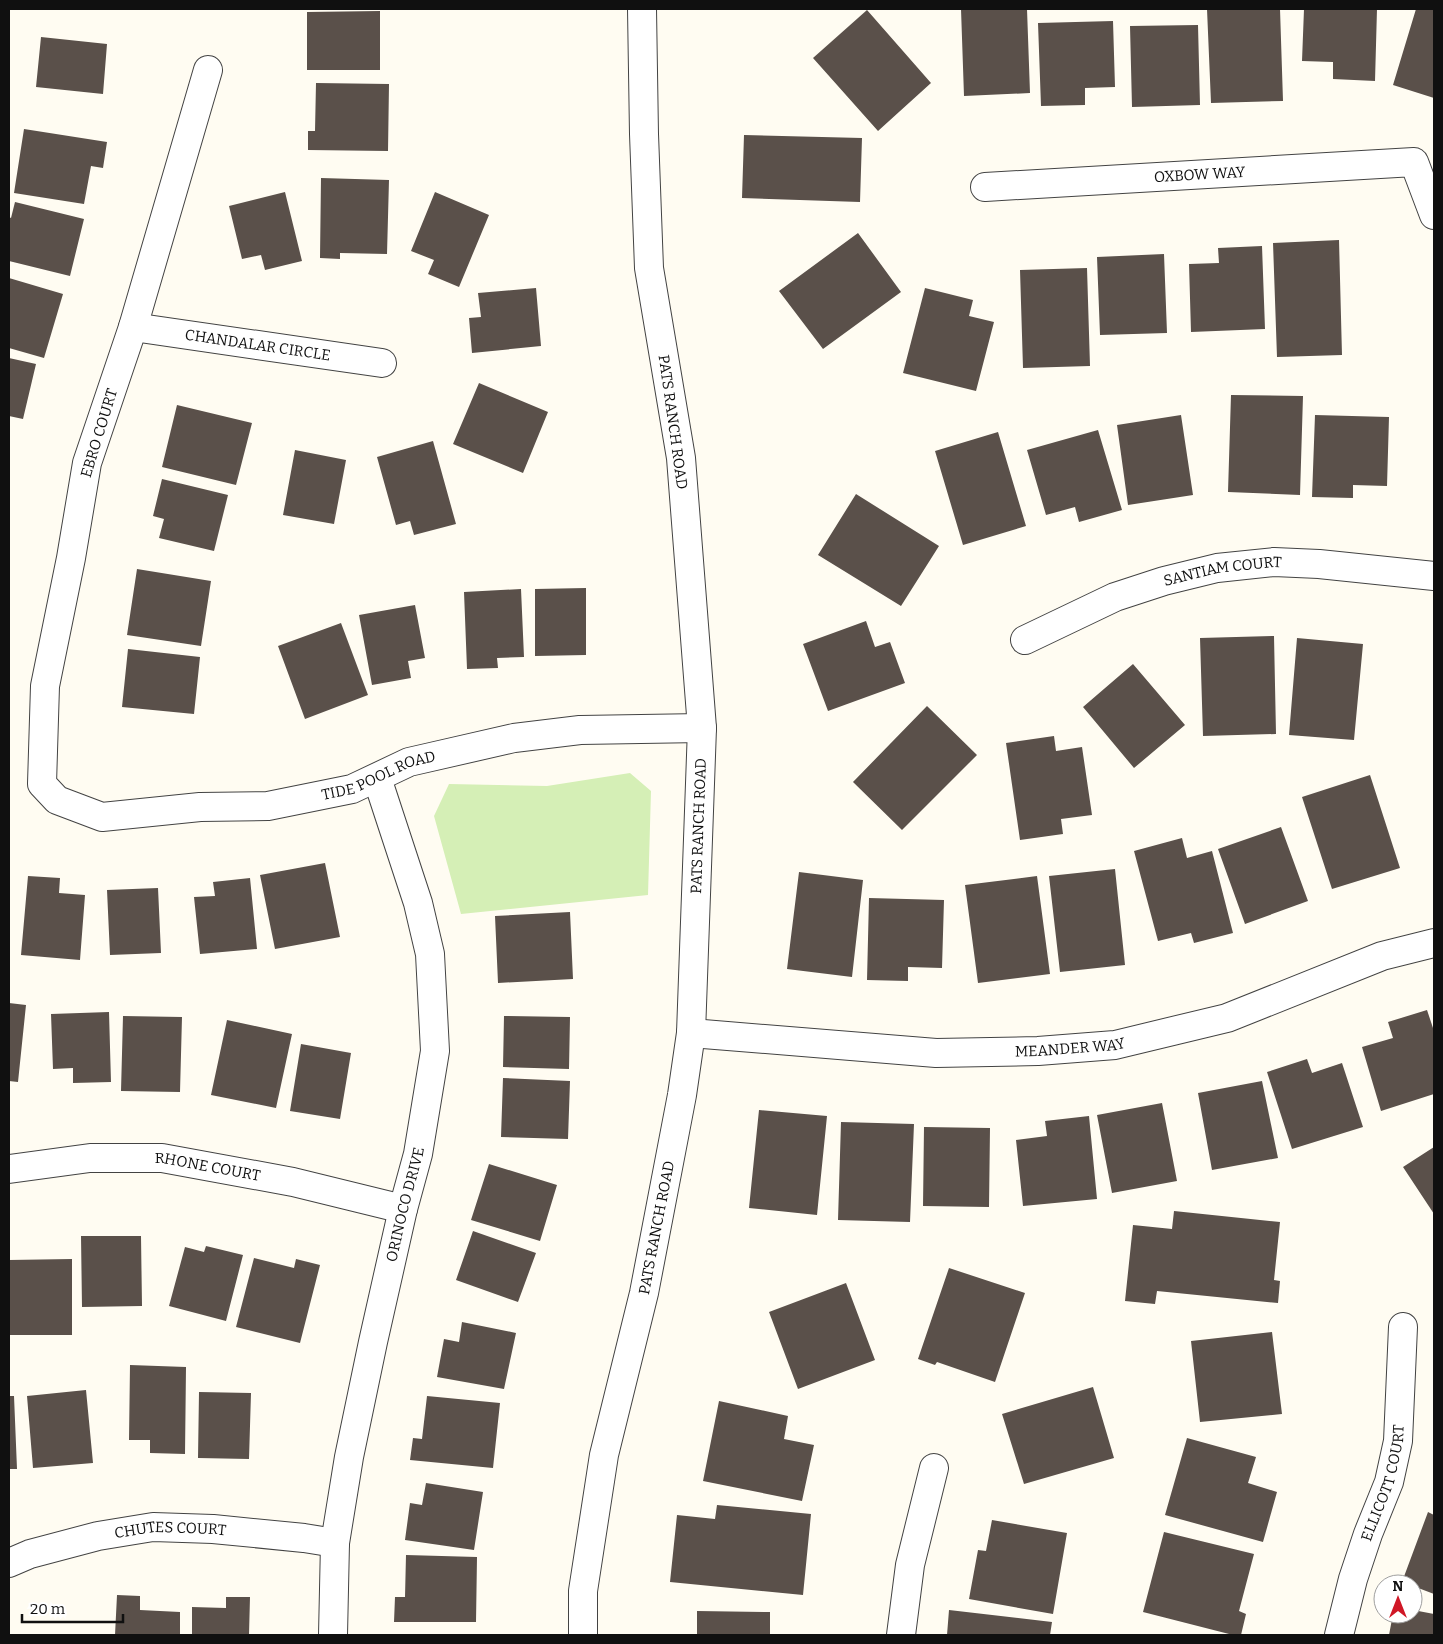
<svg xmlns="http://www.w3.org/2000/svg" width="1443" height="1644" font-family="Bitter,serif">
  <style>
    .green { fill: #d5efb6 }
    .building { fill: #5a504a }
    .lines { fill: none; stroke-linecap: round; stroke-linejoin: round }
    .minor-casing { stroke: #434343; stroke-width: 30 }
    .minor { stroke: #fff; stroke-width: 28 }
    .labels { text-anchor: middle; dominant-baseline: central; stroke-width: 5; stroke-linejoin: round; paint-order: stroke }
    .street-label { font-size: 15px; fill: #101010; stroke: #fff }
  </style>
  <rect width="100%" height="100%" fill="#fffcf2"/>
  <!-- green -->
  <path class="green" d="M630 773 651 791 648 895 461 914 434 816 449 784 547 786Z"/>
  <!-- building -->
  <path class="building" d="M961 9H1027L1030 93 964 96Z
    M1207 9H1280L1283 101 1211 103Z
    M1304 9H1377L1375 81 1333 79V62L1302 61Z
    M1416 9H1434V98L1393 85Z
    M867 10 931 83 878 131 813 58Z
    M380 11V70H307V12Z
    M1113 21 1115 87 1085 88V105L1041 106 1038 23Z
    M1198 25 1200 105 1132 107 1130 26Z
    M41 37 107 44 103 94 36 87Z
    M316 83 389 84 388 151 308 150V131H315Z
    M24 129 107 142 103 168 91 166 84 204 14 193Z
    M744 135 862 138 860 202 742 198Z
    M321 178 389 180 387 254 340 253V259L320 258Z
    M285 192 302 261 265 270 261 255 242 259 229 206Z
    M435 192 489 215 459 287 428 274 434 260 411 251Z
    M15 202 84 219 70 276 9 261V217L11 218Z
    M858 233 901 292 823 349 779 291Z
    M1339 240 1342 355 1277 357 1273 243Z
    M1262 246 1265 329 1191 332 1189 264 1219 263 1218 248Z
    M1164 254 1167 333 1100 335 1097 257Z
    M1087 268 1090 366 1023 368 1020 270Z
    M9 278 63 294 44 358 9 348Z
    M536 288 541 346 472 353 469 318 481 317 478 293Z
    M925 288 973 300 969 316 994 322 976 391 903 373Z
    M9 358 36 364 23 419 9 416Z
    M479 383 548 412 523 473 453 444Z
    M1231 395 1303 396 1300 495 1228 492Z
    M177 405 252 423 236 485 162 467Z
    M1181 415 1193 495 1128 505 1117 425Z
    M1315 415 1389 417 1387 486 1353 485V498L1312 497Z
    M1098 430 1122 510 1079 522 1075 507 1046 515 1027 450Z
    M998 432 1026 526 963 545 935 451Z
    M433 441 456 524 414 535 410 521 396 525 377 457Z
    M295 450 346 460 334 524 283 515Z
    M162 479 228 495 214 551 159 538 164 519 153 516Z
    M856 494 939 546 901 606 818 555Z
    M137 569 211 581 201 646 127 635Z
    M586 588V655L535 656V589Z
    M521 589 524 657 497 658 498 668 467 669 464 592Z
    M415 605 425 658 408 661 411 678 372 685 359 615Z
    M866 621 875 647 890 642 905 683 828 711 803 644Z
    M341 623 368 695 305 719 278 646Z
    M1274 636 1276 734 1203 736 1200 638Z
    M1297 638 1363 644 1354 740 1289 735Z
    M128 649 200 657 194 714 122 707Z
    M1133 664 1185 725 1134 768 1083 707Z
    M927 706 977 755 902 830 853 782Z
    M1054 736 1056 751 1082 747 1092 815 1061 819 1063 834 1020 840 1006 743Z
    M1370 775 1400 868 1332 889 1302 797Z
    M1281 827 1308 901 1245 924 1218 849Z
    M1182 838 1187 858 1212 851 1233 933 1194 943 1191 933 1158 941 1134 851Z
    M325 863 340 937 275 949 260 875Z
    M1115 869 1125 965 1060 972 1049 876Z
    M799 872 863 880 852 977 787 969Z
    M28 876 60 878 59 893 85 895 80 960 21 955Z
    M1037 876 1050 974 978 983 965 885Z
    M250 878 257 949 200 954 194 897 215 896 213 882Z
    M158 888 161 953 110 955 107 890Z
    M869 898 944 900 942 968 908 967V981L867 980Z
    M570 912 573 979 498 983 495 916Z
    M9 1003 26 1005 18 1082 9 1081Z
    M1427 1010 1434 1031V1094L1381 1111 1362 1047 1393 1038 1388 1022Z
    M109 1012 111 1082 73 1083V1068L53 1069 51 1014Z
    M123 1016 182 1017 180 1092 121 1091Z
    M504 1016 570 1017 569 1069 503 1067Z
    M227 1020 292 1034 276 1108 211 1095Z
    M301 1044 351 1053 340 1119 290 1111Z
    M1307 1059 1312 1073 1342 1063 1363 1127 1292 1149 1267 1072Z
    M503 1078 570 1081 568 1139 501 1137Z
    M1262 1081 1278 1158 1212 1170 1198 1093Z
    M1162 1103 1177 1181 1112 1193 1097 1115Z
    M759 1110 827 1116 817 1215 749 1208Z
    M1089 1116 1097 1199 1023 1206 1016 1140 1047 1136 1045 1121Z
    M841 1122 914 1124 910 1222 838 1220Z
    M924 1127 990 1128 989 1207 923 1206Z
    M1434 1147V1214L1403 1167Z
    M489 1164 557 1185 540 1241 471 1220Z
    M1174 1211 1280 1222 1274 1280 1280 1281 1278 1303 1157 1291 1155 1304 1125 1301 1133 1225 1172 1229Z
    M473 1231 536 1253 518 1302 456 1280Z
    M81 1236H141L142 1306 82 1307Z
    M206 1246 243 1255 226 1321 169 1306 185 1247 204 1252Z
    M254 1258 294 1268 296 1259 320 1265 300 1343 236 1327Z
    M72 1259V1335H9V1260Z
    M949 1268 1025 1293 995 1382 937 1362 935 1365 918 1359Z
    M846 1283 875 1360 798 1389 769 1312Z
    M462 1322 516 1333 504 1389 437 1377 444 1339 459 1342Z
    M1272 1332 1282 1414 1200 1422 1191 1341Z
    M130 1365 186 1367 185 1454 150 1453V1440H129Z
    M1093 1387 1114 1458 1024 1484 1002 1414Z
    M86 1390 93 1463 33 1468 27 1396Z
    M199 1392 251 1393 249 1459 198 1458Z
    M9 1396H14L17 1469H9Z
    M427 1396 500 1403 493 1468 410 1460 413 1438 422 1439Z
    M719 1401 788 1416 784 1439 814 1445 802 1501 703 1481Z
    M1187 1438 1256 1457 1248 1483 1277 1492 1263 1542 1165 1515Z
    M426 1483 483 1492 474 1550 405 1540 410 1503 422 1505Z
    M717 1505 811 1514 803 1595 670 1582 677 1515 715 1519Z
    M1428 1512 1434 1515V1594L1413 1586V1584L1402 1582Z
    M992 1520 1067 1533 1053 1614 969 1599 978 1550 986 1551Z
    M1164 1532 1254 1554 1239 1611 1246 1614 1241 1635H1233L1143 1612Z
    M406 1555 477 1557 476 1622H394L395 1597H405Z
    M117 1595 140 1596V1610L180 1612V1635H115Z
    M226 1597H250L249 1635H192V1607L226 1608Z
    M949 1610 1052 1622 1050 1635H947Z
    M1413 1610 1434 1614V1635H1389L1393 1614H1413Z
    M697 1611 770 1612V1635H697Z"/>
  <g class="lines">
    <!-- minor casing -->
    <g class="minor-casing">
      <g id="minor">
        <path id="s1" d="M208 70 133 327 87 463 71 558 45 686 42 784 57 800 102 817 200 807 268 806 352 789 409 762 514 738 580 730 702 728"/>
        <path id="s2" d="M985 187 1414 162 1434 215"/>
        <path id="s3" d="M133 327 382 363"/>
        <path id="s4" d="M1025 640 1115 597 1164 581 1217 568 1274 562 1319 564 1434 576"/>
        <path id="s5" d="M691 1033 936 1053 1038 1051 1115 1045 1227 1018 1382 956 1434 943"/>
        <path id="s6" d="M9 1169 90 1158H162L293 1182 403 1209"/>
        <path id="s7" d="M9 1563 30 1554 98 1536 153 1527 213 1529 304 1538 335 1543"/>
        <path id="s8" d="M333 1635 335 1543 349 1457 373 1342 403 1209 418 1154 435 1051 430 954 418 903 377 778"/>
        <path id="s9" d="M583 1635V1591L604 1455 644 1293 682 1095 691 1033 702 728 681 458 649 268 644 134 642 9"/>
        <path d="M901 1635 910 1565 934 1468"/>
        <path id="s10" d="M1339 1635 1353 1579 1368 1534 1389 1482 1398 1441 1403 1327"/>
      </g>
    </g>
    <!-- minor -->
    <use href="#minor" class="minor"/>
  </g>
  <g class="labels">
    <!-- street labels -->
    <g class="street-label">
      <text stroke="none"><textPath href="#s2" startOffset="215">OXBOW WAY</textPath></text>
      <text stroke="none"><textPath href="#s3" startOffset="126">CHANDALAR CIRCLE</textPath></text>
      <text transform="translate(673 422) rotate(82)">PATS RANCH ROAD</text>
      <text transform="translate(99 433) rotate(-73)">EBRO COURT</text>
      <text stroke="none"><textPath href="#s4" startOffset="211">SANTIAM COURT</textPath></text>
      <text stroke="none"><textPath href="#s1" startOffset="1088">TIDE POOL ROAD</textPath></text>
      <text stroke="none"><textPath href="#s9" startOffset="820">PATS RANCH ROAD</textPath></text>
      <text stroke="none"><textPath href="#s5" startOffset="380">MEANDER WAY</textPath></text>
      <text stroke="none"><textPath href="#s6" startOffset="200">RHONE COURT</textPath></text>
      <text stroke="none"><textPath href="#s8" startOffset="438">ORINOCO DRIVE</textPath></text>
      <text stroke="none"><textPath href="#s9" startOffset="415">PATS RANCH ROAD</textPath></text>
      <text stroke="none"><textPath href="#s10" startOffset="159">ELLICOTT COURT</textPath></text>
      <text stroke="none"><textPath href="#s7" startOffset="166">CHUTES COURT</textPath></text>
    </g>
  </g>
  <!-- border -->
  <rect width="1443" height="1644" fill="none" stroke="#101010" stroke-width="20"/>
  <!-- north arrow -->
  <g transform="translate(1398 1599)"><circle r="24" fill="#ffffff" stroke="#9f9f9f"/>
  <path d="M0-4L9 19L0 12L-9 19Z" fill="#d01726"/>
  <text y="-8" font-size="14" font-weight="bold" text-anchor="middle" fill="#101010">N</text>
  </g>
  <!-- scale -->
  <path d="M22 1614v8h101v-8" fill="none" stroke="#101010" stroke-width="2.5"/>
  <text x="30" y="1614" font-size="15" fill="#101010" stroke="#ffffff" stroke-width="4" paint-order="stroke">20 m</text>
</svg>
